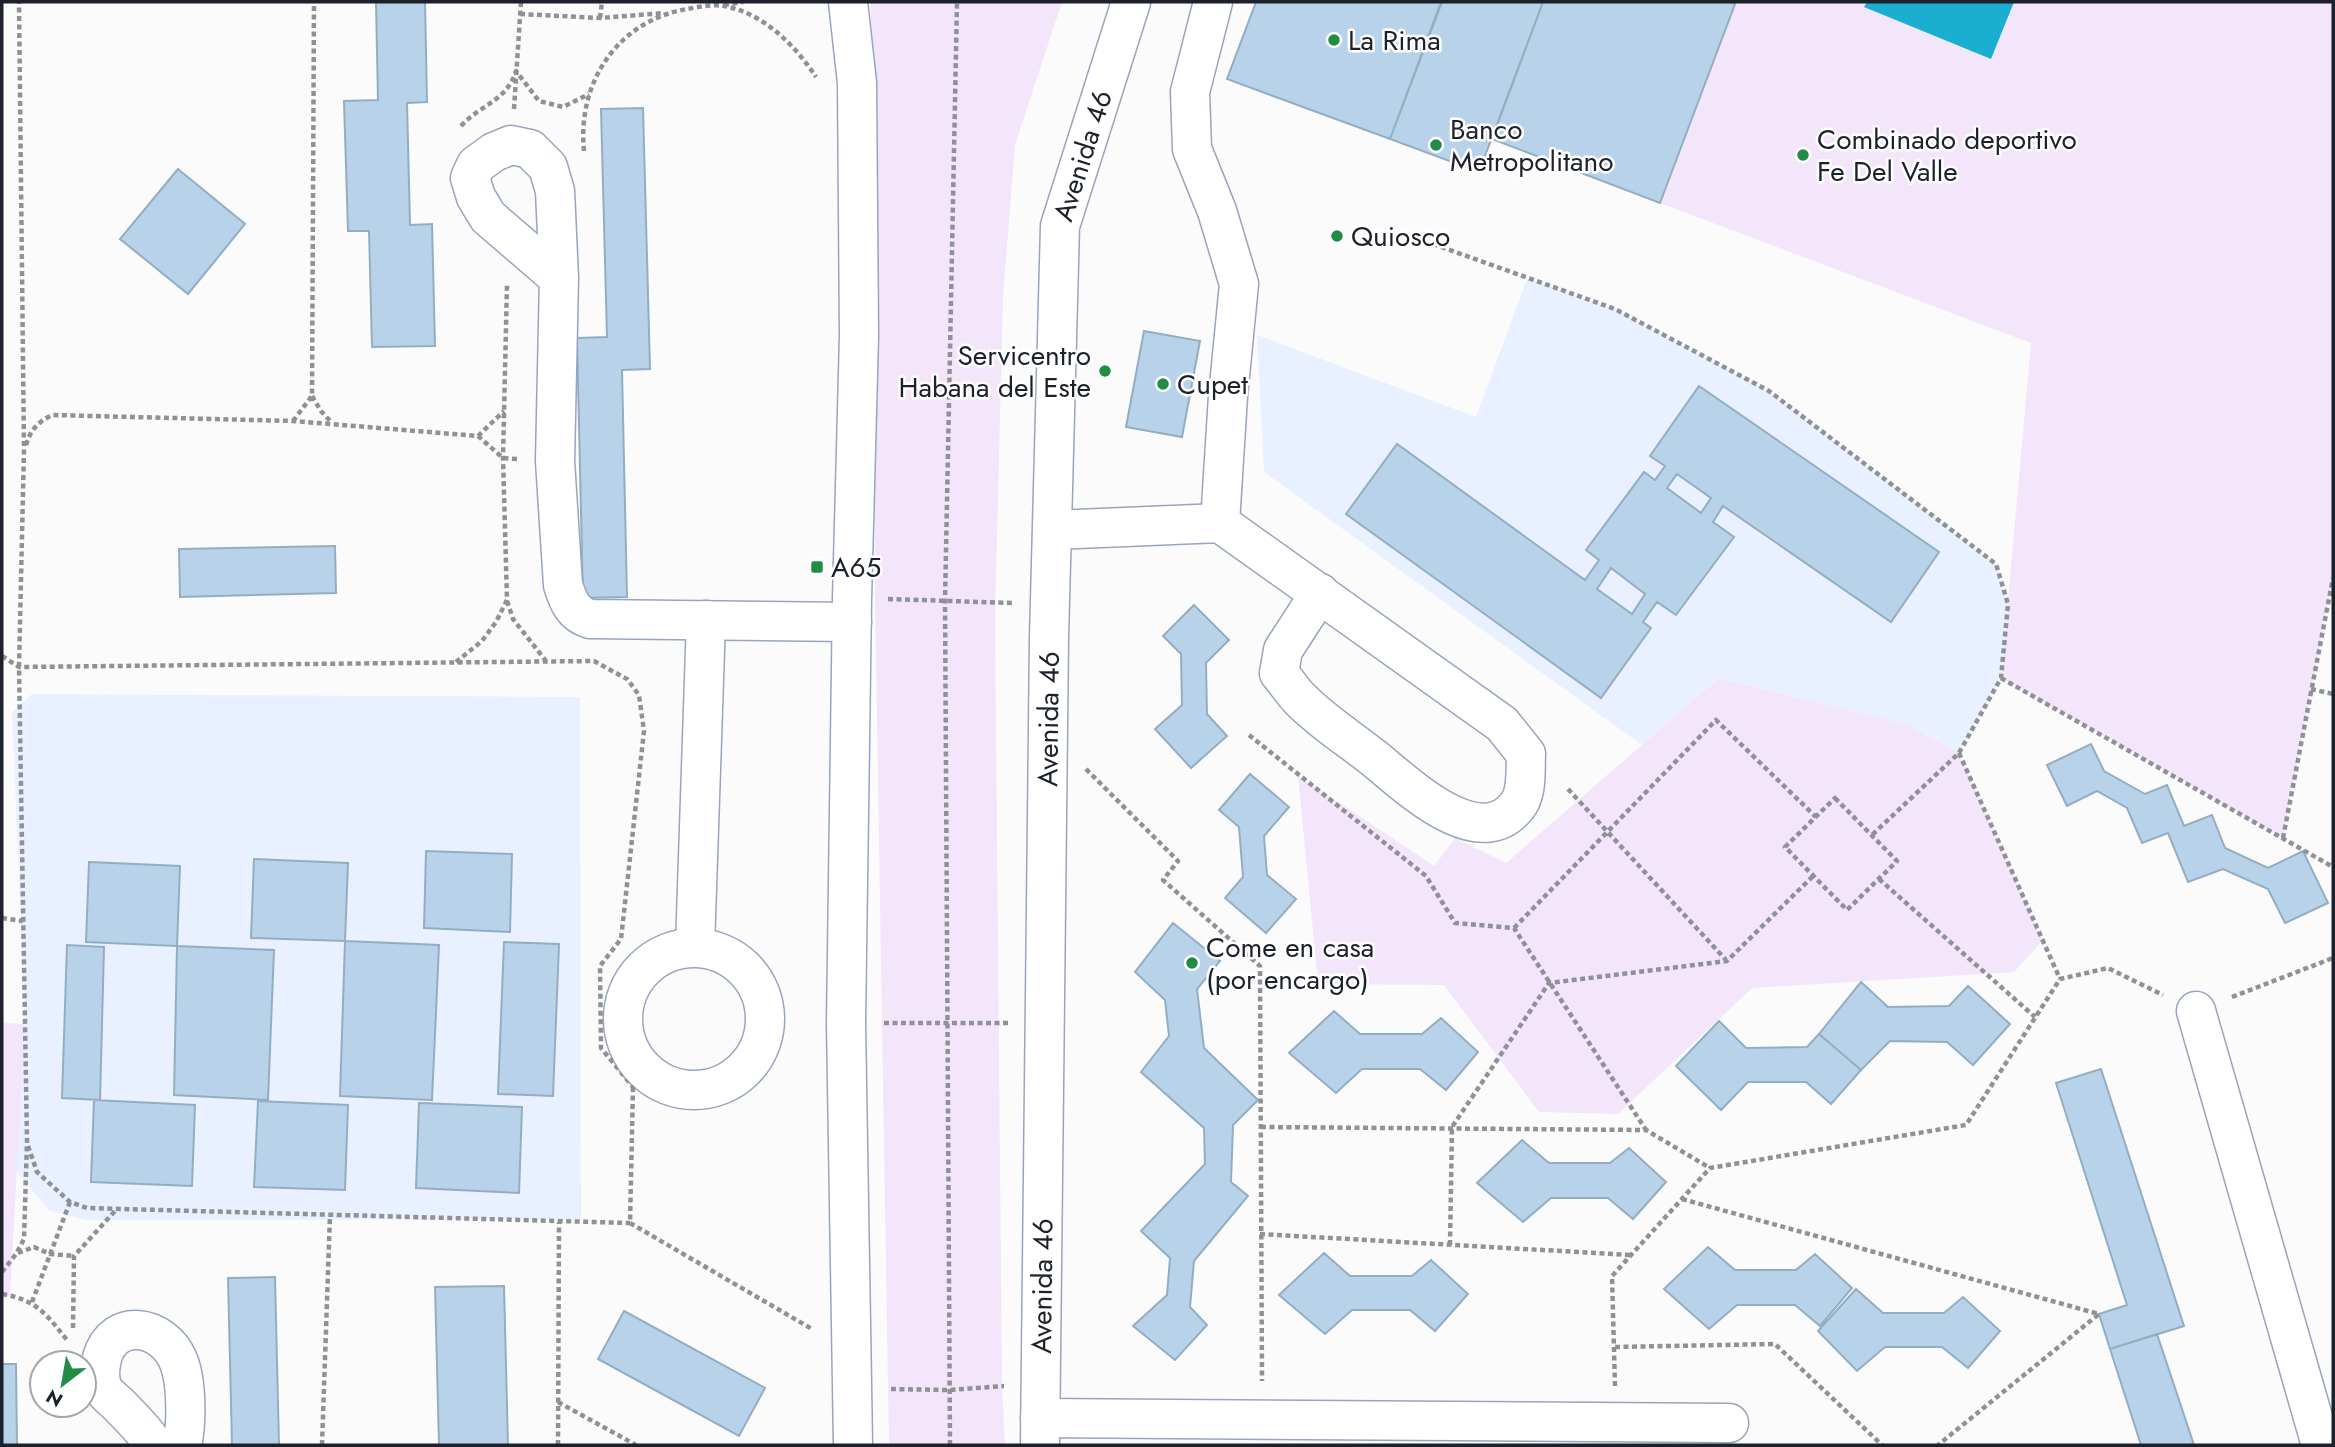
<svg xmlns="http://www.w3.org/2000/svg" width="2335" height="1447" font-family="Jost,sans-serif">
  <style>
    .built { fill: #e9f0ff }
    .green { fill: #f3e6fb }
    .water { fill: #1aafd1 }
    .building { fill: #b8d3e9; stroke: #93adc3; stroke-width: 2; fill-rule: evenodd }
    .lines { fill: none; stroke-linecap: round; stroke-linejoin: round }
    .minor-casing { stroke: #98a4c0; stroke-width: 41 }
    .path { stroke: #8f9196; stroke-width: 4.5; stroke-dasharray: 5 3.5; stroke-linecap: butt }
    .minor { stroke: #fff; stroke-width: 38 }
    .poi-dot { fill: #218c43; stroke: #fff; stroke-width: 2.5 }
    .labels { text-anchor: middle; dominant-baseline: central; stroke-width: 5; stroke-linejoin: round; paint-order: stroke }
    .poi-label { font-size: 28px; fill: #1d212c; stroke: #fff; text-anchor: start }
    .street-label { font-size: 28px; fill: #1d212c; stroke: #fff }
  </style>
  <rect width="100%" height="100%" fill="#fbfbfb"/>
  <!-- built -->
  <path class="built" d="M1527 279 1615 309 1769 391 1996 564 2008 604 2001 678 1959 753 1906 724 1719 678 1642 745 1264 472 1257 335 1476 417Z
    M32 694 580 697 581 1219 86 1220 50 1211 16 1171 25 1024 12 712Z"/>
  <!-- green -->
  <path class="green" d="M871 2H1062L1015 145 1003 297 995 618 1002 1386 1005 1445H889L875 599Z
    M1729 2H2333V578L2283 838 2001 678 2031 343 1660 203 1734 4Z
    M1719 678 1906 724 1959 753 2043 940 2014 972 1752 988 1618 1114 1539 1112 1444 985 1318 984 1298 775 1434 866 1455 838 1506 863Z
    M2 1023 25 1024 10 1296H2Z"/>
  <!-- water -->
  <path class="water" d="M1867 2H2014L1991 59 1864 7Z"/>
  <!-- building -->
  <path class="building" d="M376 2H425L427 102 407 103 410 225 432 224 435 346 372 347 369 231H348L344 101 378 100Z
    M1256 2H1441L1390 139 1227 79Z
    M1442 2H1543L1479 172 1390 139Z
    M1543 2H1729L1735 4 1660 203 1492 139Z
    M643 108 650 369 622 370 627 597 583 598 577 338 607 337 601 109Z
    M178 169 245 224 188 294 120 239Z
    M1144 331 1200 341 1182 437 1126 427Z
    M1699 386 1939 552 1891 622 1723 506 1713 522 1734 537 1676 615 1657 602 1643 622 1651 628 1601 698 1346 514 1397 444 1585 580 1599 560 1586 550 1644 472 1655 480 1665 466 1650 456ZM1677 474 1711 498 1701 513 1667 488ZM1611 568 1645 594 1632 614 1597 589Z
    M335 546 336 593 180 597 179 549Z
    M1194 605 1229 640 1206 663 1207 714 1227 736 1191 768 1155 729 1182 705 1181 654 1163 636Z
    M2091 744 2104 771 2145 794 2167 785 2184 826 2212 815 2225 848 2268 868 2303 851 2328 903 2285 923 2268 889 2223 869 2188 882 2168 833 2142 843 2127 808 2097 791 2067 806 2047 765Z
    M1250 774 1289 807 1264 836 1267 875 1296 899 1266 933 1225 898 1243 877 1239 827 1219 810Z
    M426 851 512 854 510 932 424 928Z
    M254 859 348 863 345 941 251 938Z
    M89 862 180 866 177 946 86 942Z
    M1173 923 1220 961 1197 989 1204 1048 1258 1100 1233 1125 1231 1182 1248 1196 1194 1261 1190 1307 1207 1325 1175 1360 1133 1326 1167 1295 1170 1258 1141 1231 1205 1164 1204 1128 1141 1072 1169 1036 1165 1000 1135 972Z
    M345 941 439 945 432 1100 340 1096Z
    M504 942 559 944 553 1096 498 1094Z
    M67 945 104 947 100 1100 62 1098Z
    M177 946 274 950 268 1100 174 1095Z
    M1861 982 1888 1007 1949 1006 1968 986 2010 1024 1973 1065 1947 1042 1890 1041 1861 1070 1819 1034Z
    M1334 1011 1360 1034H1422L1441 1018 1478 1052 1446 1090 1420 1069H1362L1336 1093 1289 1053Z
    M1719 1021 1746 1048 1807 1047 1819 1034 1861 1070 1831 1104 1806 1082H1748L1721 1110 1676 1066Z
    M2101 1069 2184 1326 2110 1349 2099 1314 2127 1305 2056 1083Z
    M94 1100 195 1105 192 1186 91 1182Z
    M258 1101 348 1105 345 1190 254 1187Z
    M419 1103 522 1107 519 1193 416 1188Z
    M1522 1140 1549 1163H1610L1629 1148 1666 1182 1633 1219 1608 1198H1551L1523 1222 1477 1183Z
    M1708 1247 1735 1270H1796L1815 1254 1852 1288 1820 1326 1795 1305H1737L1709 1329 1664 1289Z
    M1324 1253 1350 1276H1412L1431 1260 1468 1294 1435 1331 1410 1310H1352L1325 1334 1279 1295Z
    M275 1277 279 1445H232L228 1278Z
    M504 1286 508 1445H439L435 1287Z
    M1856 1289 1883 1313H1944L1963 1297 2000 1331 1968 1368 1942 1347H1885L1857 1371 1818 1331Z
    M624 1311 765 1388 739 1436 598 1359Z
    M2157 1334 2194 1445H2141L2110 1349Z
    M2 1364H16L17 1445H2Z"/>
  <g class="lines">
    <!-- minor casing -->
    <g class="minor-casing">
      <g id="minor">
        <path d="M848 2 857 83 859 336 852 599 846 1023 853 1445"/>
        <path d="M1213 2 1190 92 1192 149 1217 211 1239 284 1228 396 1220 523"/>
        <path d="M559 278 488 217 476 197 470 178 476 165 494 152 511 145 530 149 548 167 555 191 559 278 555 461 563 585C568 601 573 614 590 619L852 622"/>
        <path d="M1053 530 1220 523 1502 724 1526 754C1525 769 1528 793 1517 806 1479 855 1406 784 1375 759 1350 739 1321 721 1299 698 1292 691 1286 681 1279 673L1283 650 1320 593"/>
        <path d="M695 947 706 620"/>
        <circle cx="694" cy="1019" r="71"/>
        <path d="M2196 1011 2321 1445"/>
        <path d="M1040 1418 1729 1423"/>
        <path d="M154 1445C145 1431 131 1417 119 1405 114 1400 107 1395 104 1390 98 1380 100 1368 102 1358 114 1316 163 1325 178 1360 187 1380 187 1424 182 1445"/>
        <path id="s1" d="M1040 1445 1049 638 1060 226 1131 2"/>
      </g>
    </g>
    <!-- path -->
    <path class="path" d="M724 5 743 2
      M520 14 600 18 664 13
      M600 18 602 2
      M514 109 521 2
      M461 126C481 104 506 102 516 71L539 101 563 107 589 94
      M584 151C577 83 617 21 687 9 698 7 713 4 724 6 763 13 795 45 816 77
      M1433 244 1615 309 1769 391 1996 564 2008 604 2001 678 1959 753 1872 835
      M312 396 321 411 332 423
      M293 421 312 396 314 2
      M478 436 504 411
      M26 445C31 429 37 423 52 415L293 421 478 436 503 458 517 459
      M888 599 1012 603
      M507 601 513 619 546 661
      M2 656 19 667 594 661 627 679 639 695 644 731 621 939 600 966 601 1048 633 1087 657 1080
      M456 662 482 641 496 622 507 600 503 458 507 284
      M2001 678 2333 867
      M2311 689 2333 694
      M1249 735 1426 876 1455 923 1514 928 1646 1130
      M1959 753 2060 979
      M1086 769 1178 861 1163 880 1260 966 1262 1381
      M1568 789 1726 960
      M1835 798 1897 861 1847 910 1785 847Z
      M2283 838 2333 578
      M1879 879 2035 1017
      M2 918 23 921
      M1514 928 1716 720 1816 817
      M2232 997 2333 958
      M884 1023H1008
      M633 1087 630 1223 812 1329
      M1261 1127 1646 1130 1710 1168
      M28 1146 37 1172 70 1202 87 1208 630 1223
      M1682 1199 2099 1314 1938 1445
      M1260 1234 1631 1255
      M1450 1245 1452 1127 1549 983 1727 961 1813 876
      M18 1253 34 1247 50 1254 74 1256
      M2 1272 16 1254 24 1239 27 1141 19 667 24 449 19 2
      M2 1294C37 1300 46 1314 67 1340
      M32 1302 70 1202
      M73 1328 74 1256 116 1210
      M1615 1347 1775 1344 1882 1445
      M1615 1386 1612 1276 1710 1168 1966 1125 2060 979 2108 968 2163 995
      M891 1389 949 1390 1004 1386
      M558 1402 636 1445
      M322 1445 330 1215
      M558 1445 559 1222
      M950 1445 945 601 957 2"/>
    <!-- minor -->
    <use href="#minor" class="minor"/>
  </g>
  <!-- markers -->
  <g class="poi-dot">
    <circle cx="1334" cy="40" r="7"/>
    <circle cx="1436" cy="145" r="7"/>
    <circle cx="1803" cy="155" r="7"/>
    <circle cx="1337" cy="236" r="7"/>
    <circle cx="1105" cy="371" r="7"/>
    <circle cx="1163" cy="384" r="7"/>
    <rect x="810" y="560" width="14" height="14" rx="3.5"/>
    <circle cx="1192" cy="963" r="7"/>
  </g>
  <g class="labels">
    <!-- poi labels -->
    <g class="poi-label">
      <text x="1348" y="40">La Rima</text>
      <text x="1450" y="129">Banco<tspan x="1450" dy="32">Metropolitano</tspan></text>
      <text x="1817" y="139">Combinado deportivo<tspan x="1817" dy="32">Fe Del Valle</tspan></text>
      <text x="1351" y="236">Quiosco</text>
      <text x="1091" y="355" text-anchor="end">Servicentro<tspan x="1091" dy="32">Habana del Este</tspan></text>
      <text x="1177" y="384">Cupet</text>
      <text x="831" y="567">A65</text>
      <text x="1206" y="947">Come en casa<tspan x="1206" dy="32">(por encargo)</tspan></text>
    </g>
    <!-- street labels -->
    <g class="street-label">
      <text stroke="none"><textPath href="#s1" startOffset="1293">Avenida 46</textPath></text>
      <text stroke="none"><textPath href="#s1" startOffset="726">Avenida 46</textPath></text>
      <text stroke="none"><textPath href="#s1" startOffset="159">Avenida 46</textPath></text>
    </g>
  </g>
  <!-- border -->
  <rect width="2335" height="1447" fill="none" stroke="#1d212c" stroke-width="7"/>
  <!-- north arrow -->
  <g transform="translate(63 1384) rotate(211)"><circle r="33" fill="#ffffff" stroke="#a5a6ab" stroke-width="2"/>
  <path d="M0-5L12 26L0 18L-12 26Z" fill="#218c43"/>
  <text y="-10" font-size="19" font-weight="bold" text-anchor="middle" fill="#1d212c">N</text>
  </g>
</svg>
